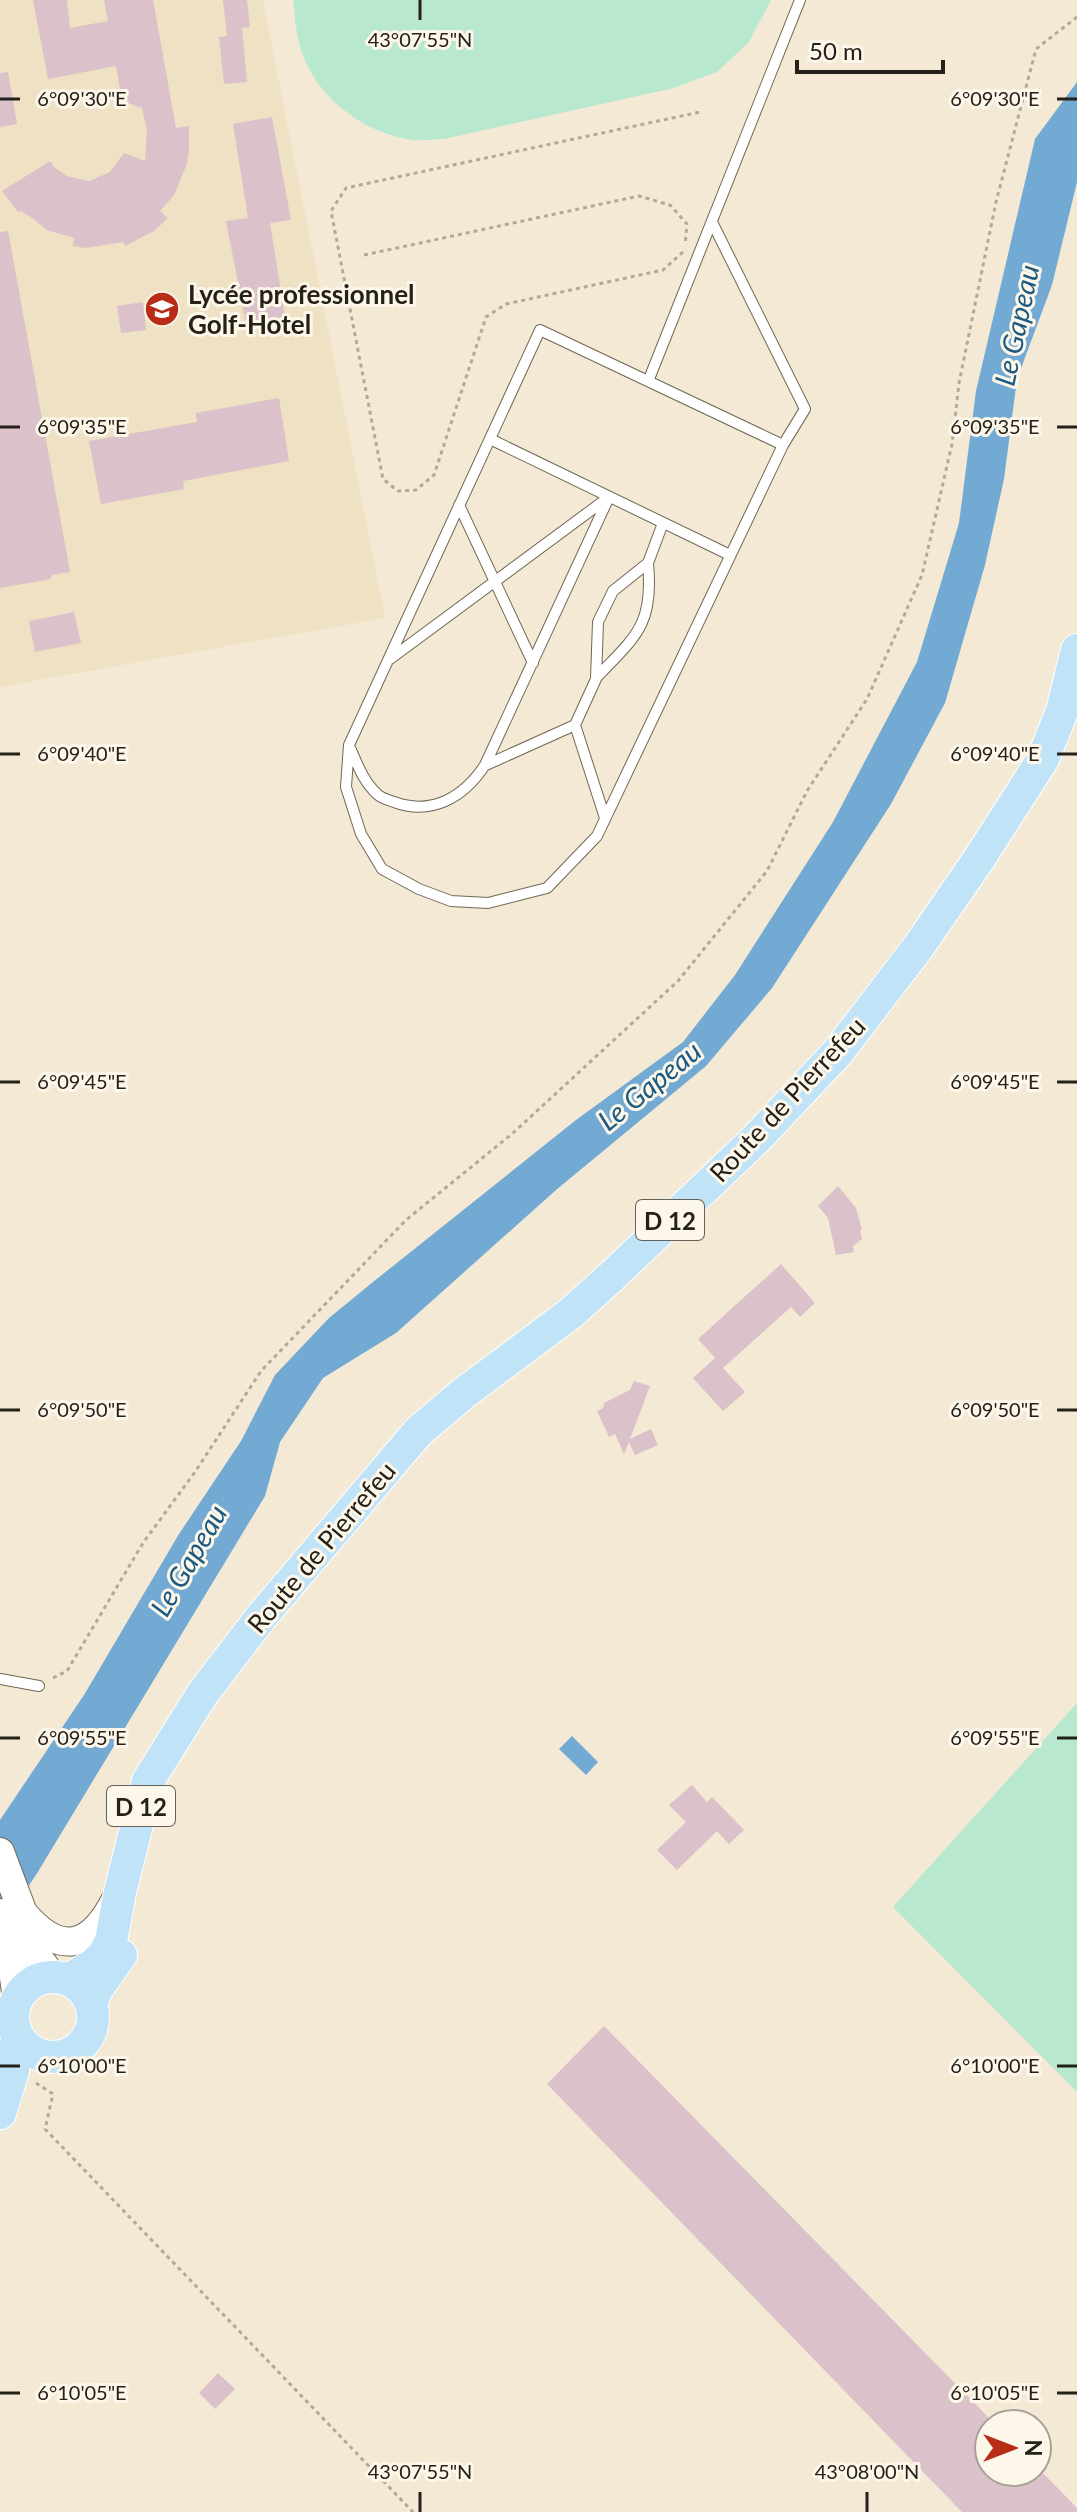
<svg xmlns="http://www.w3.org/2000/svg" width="1077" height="2512" font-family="Lato,sans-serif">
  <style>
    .built { fill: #efe1c4 }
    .green { fill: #b8e8d0 }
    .water { fill: #72aad4 }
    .building { fill: #dac1ca }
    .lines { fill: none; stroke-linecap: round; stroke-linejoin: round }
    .lane-casing { stroke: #706754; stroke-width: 12 }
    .secondary-casing { stroke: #706754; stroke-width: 30 }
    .primary-casing { stroke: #fff; stroke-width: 34 }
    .path { stroke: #b2a999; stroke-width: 3; stroke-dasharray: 4 4; stroke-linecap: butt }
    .lane { stroke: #fff; stroke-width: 10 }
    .secondary { stroke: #fff; stroke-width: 28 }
    .primary { stroke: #c0e3f8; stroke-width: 32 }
    .ticks { fill: none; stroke: #25211a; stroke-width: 3 }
    .labels { text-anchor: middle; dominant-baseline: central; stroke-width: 6; stroke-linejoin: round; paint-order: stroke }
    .shield { fill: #fdf7ea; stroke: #666158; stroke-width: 2 }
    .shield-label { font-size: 24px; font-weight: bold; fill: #25211a }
    .poi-label { font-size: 26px; font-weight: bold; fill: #25211a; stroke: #fdf7ea; text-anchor: start }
    .street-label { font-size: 26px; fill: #25211a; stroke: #fdf7ea }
    .water-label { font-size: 28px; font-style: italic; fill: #1a5a83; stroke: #fdf7ea }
    .ticks-label { font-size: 20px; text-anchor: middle; fill: #25211a; stroke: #fdf7ea; stroke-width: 6; stroke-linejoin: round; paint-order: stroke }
  </style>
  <rect width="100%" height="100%" fill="#f4e9d4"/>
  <!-- built -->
  <path class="built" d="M0 0H263L385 618 0 687Z"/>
  <!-- green -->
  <path class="green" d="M293 0H771L749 42 717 72 674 88 444 139C434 139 422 141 413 140 360 133 308 91 298 38 295 25 295 12 293 0Z
    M1077 1703V2092L893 1907Z"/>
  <!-- water -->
  <path class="water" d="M1077 82V182L1052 285 1017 379 1004 479 985 565 945 703 891 804 772 988 706 1066 556 1190 396 1333 323 1378 280 1442 265 1496 36 1875 0 1927V1820L84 1695 179 1534 241 1441 275 1375 329 1318 373 1282 576 1120 683 1042 735 975 833 822 917 662 959 523 976 391 1035 139Z
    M572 1736 598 1762 586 1775 559 1749Z"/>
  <!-- building -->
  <path class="building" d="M33 0H67L70 28 108 21 104 0H153L176 128 189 126V150L187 164 174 195 160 211 168 218 154 231 125 246 123 242 85 248 73 246 74 238 47 230 31 217 20 211 18 212 2 191 50 161 55 168 67 176 89 181 110 172 124 153 145 161 147 131 142 108 122 101 116 66 48 79Z
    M223 0H247L250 27 242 28 247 82 224 84 219 37 227 36Z
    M8 72 17 124 0 127V73Z
    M272 117 291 220 270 223 285 317 246 324 226 221 248 218 233 124Z
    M8 231 70 572 51 575V579L0 588V232Z
    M143 302 146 330 121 333 117 306Z
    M279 398 289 461 183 481 184 489 101 504 89 441 197 422 196 413Z
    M74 612 81 643 35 652 29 621Z
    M838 1186 856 1208 862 1230 860 1231 862 1239 853 1246 854 1252 836 1255 828 1218 818 1206Z
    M781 1264 815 1303 800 1317 791 1307 723 1368 745 1392 723 1411 693 1378 715 1358 698 1339Z
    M634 1381 650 1386 630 1439 651 1429 658 1445 635 1455 629 1442 624 1454 615 1434 609 1437 597 1411 603 1408 604 1403 630 1390Z
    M692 1785 707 1802 712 1797 744 1830 729 1844 717 1831 677 1870 657 1850 686 1822 669 1805Z
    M604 2026 989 2418V2472H1042L1077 2508V2512H962L547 2084Z
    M218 2373 235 2389 215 2409 199 2393Z"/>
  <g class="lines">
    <!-- lane casing -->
    <g class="lane-casing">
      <path id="lane" d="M712 222 805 409 783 445
        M540 330 783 445 597 836 547 888 488 903 451 901 419 889 382 869 361 834 346 787 349 745Z
        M649 379 800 0
        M490 439 730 555
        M459 505 533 663
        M596 678C636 636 654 625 648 563
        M351 750C358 766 364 782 377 794 381 798 388 800 394 802 432 816 464 797 485 765L609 497 390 659
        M486 765 575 725
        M605 818 575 725 596 679 598 622 613 591 648 563 663 523
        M0 1679 39 1686"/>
    </g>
    <!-- secondary casing -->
    <g class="secondary-casing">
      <path id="secondary" d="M0 1852 23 1913 34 1952 52 1976
        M0 1913 8 1937 17 1998
        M24 1914C61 1957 91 1948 116 1899"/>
    </g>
    <!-- primary casing -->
    <g class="primary-casing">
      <path id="primary" d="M13 2017a40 40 0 1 1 80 0a40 40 0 1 1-80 0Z
        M68 1980 93 1965 103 1956 111 1941 120 1892 148 1781 203 1693 262 1616 418 1432 464 1393 571 1313 611 1277 757 1138 838 1052 919 946 979 859 1043 759 1062 711 1077 650
        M91 2004 97 1989 121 1955
        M0 2113 13 2071 17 2036"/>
    </g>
    <!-- path -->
    <path class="path" d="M683 252 663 270 506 304 486 317 434 475 416 490 398 491 383 479 331 211 346 188 700 112
      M364 255 639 196 670 205 687 224 685 245
      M53 1678 67 1671 143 1543 195 1472 261 1371 406 1220 513 1133 678 981 767 871 807 791 867 699 922 575 952 444 959 383 996 202 1036 49 1077 17
      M36 2083 53 2094 45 2129 413 2512"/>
    <!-- lane -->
    <use href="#lane" class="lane"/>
    <!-- secondary -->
    <use href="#secondary" class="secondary"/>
    <!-- primary -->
    <use href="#primary" class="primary"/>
  </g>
  <!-- ticks -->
  <path class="ticks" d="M420 0V20M0 99H20M1057 99H1077M0 427H20M1057 427H1077M0 754H20M1057 754H1077M0 1082H20M1057 1082H1077M0 1410H20M1057 1410H1077M0 1738H20M1057 1738H1077M0 2066H20M1057 2066H1077M0 2393H20M1057 2393H1077M420 2492V2512M867 2492V2512"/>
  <!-- icons -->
  <defs>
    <g id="school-disc" transform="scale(1.8)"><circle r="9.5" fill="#b92c17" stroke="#fdf7ea"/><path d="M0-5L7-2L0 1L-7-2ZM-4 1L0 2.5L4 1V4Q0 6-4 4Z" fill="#fff"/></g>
  </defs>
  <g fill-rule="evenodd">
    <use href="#school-disc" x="162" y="309"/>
  </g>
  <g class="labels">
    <!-- shield labels -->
    <g class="shield">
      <rect x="636" y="1200" width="68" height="40" rx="6"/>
      <rect x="107" y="1786" width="68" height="40" rx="6"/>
    </g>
    <g class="shield-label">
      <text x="670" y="1220">D 12</text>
      <text x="141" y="1806">D 12</text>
    </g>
    <!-- poi labels -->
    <g class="poi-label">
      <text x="188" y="294">Lycée professionnel<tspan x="188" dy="30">Golf-Hotel</tspan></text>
    </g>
    <!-- street labels -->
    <g class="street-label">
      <text transform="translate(787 1099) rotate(-47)">Route de Pierrefeu</text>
      <text transform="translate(321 1547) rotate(-50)">Route de Pierrefeu</text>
    </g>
    <!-- water labels -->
    <g class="water-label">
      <text transform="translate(1016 325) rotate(-78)">Le Gapeau</text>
      <text transform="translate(649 1085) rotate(-39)">Le Gapeau</text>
      <text transform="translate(188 1560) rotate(-60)">Le Gapeau</text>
    </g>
  </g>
  <g class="ticks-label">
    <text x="420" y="47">43°07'55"N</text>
    <text x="82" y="106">6°09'30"E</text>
    <text x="995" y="106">6°09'30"E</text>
    <text x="995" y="434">6°09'35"E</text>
    <text x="82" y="434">6°09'35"E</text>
    <text x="82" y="761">6°09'40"E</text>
    <text x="995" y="761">6°09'40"E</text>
    <text x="995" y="1089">6°09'45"E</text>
    <text x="82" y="1089">6°09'45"E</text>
    <text x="82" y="1417">6°09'50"E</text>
    <text x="995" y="1417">6°09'50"E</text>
    <text x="82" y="1745">6°09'55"E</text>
    <text x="995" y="1745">6°09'55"E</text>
    <text x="995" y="2073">6°10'00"E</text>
    <text x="82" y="2073">6°10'00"E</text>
    <text x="82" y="2400">6°10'05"E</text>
    <text x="995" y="2400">6°10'05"E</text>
    <text x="420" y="2479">43°07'55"N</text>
    <text x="867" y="2479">43°08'00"N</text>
  </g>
  <!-- north arrow -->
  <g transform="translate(1013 2448) rotate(90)"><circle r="38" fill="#fdf7ea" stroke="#a7a197" stroke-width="2"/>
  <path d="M0-6L14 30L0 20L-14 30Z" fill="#b92c17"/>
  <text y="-12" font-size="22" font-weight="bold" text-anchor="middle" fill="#25211a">N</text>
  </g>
  <!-- scale -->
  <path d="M797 60v12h146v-12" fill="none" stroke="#25211a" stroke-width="4"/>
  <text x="809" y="60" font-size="24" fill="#25211a" stroke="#fdf7ea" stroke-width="6" paint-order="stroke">50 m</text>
</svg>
